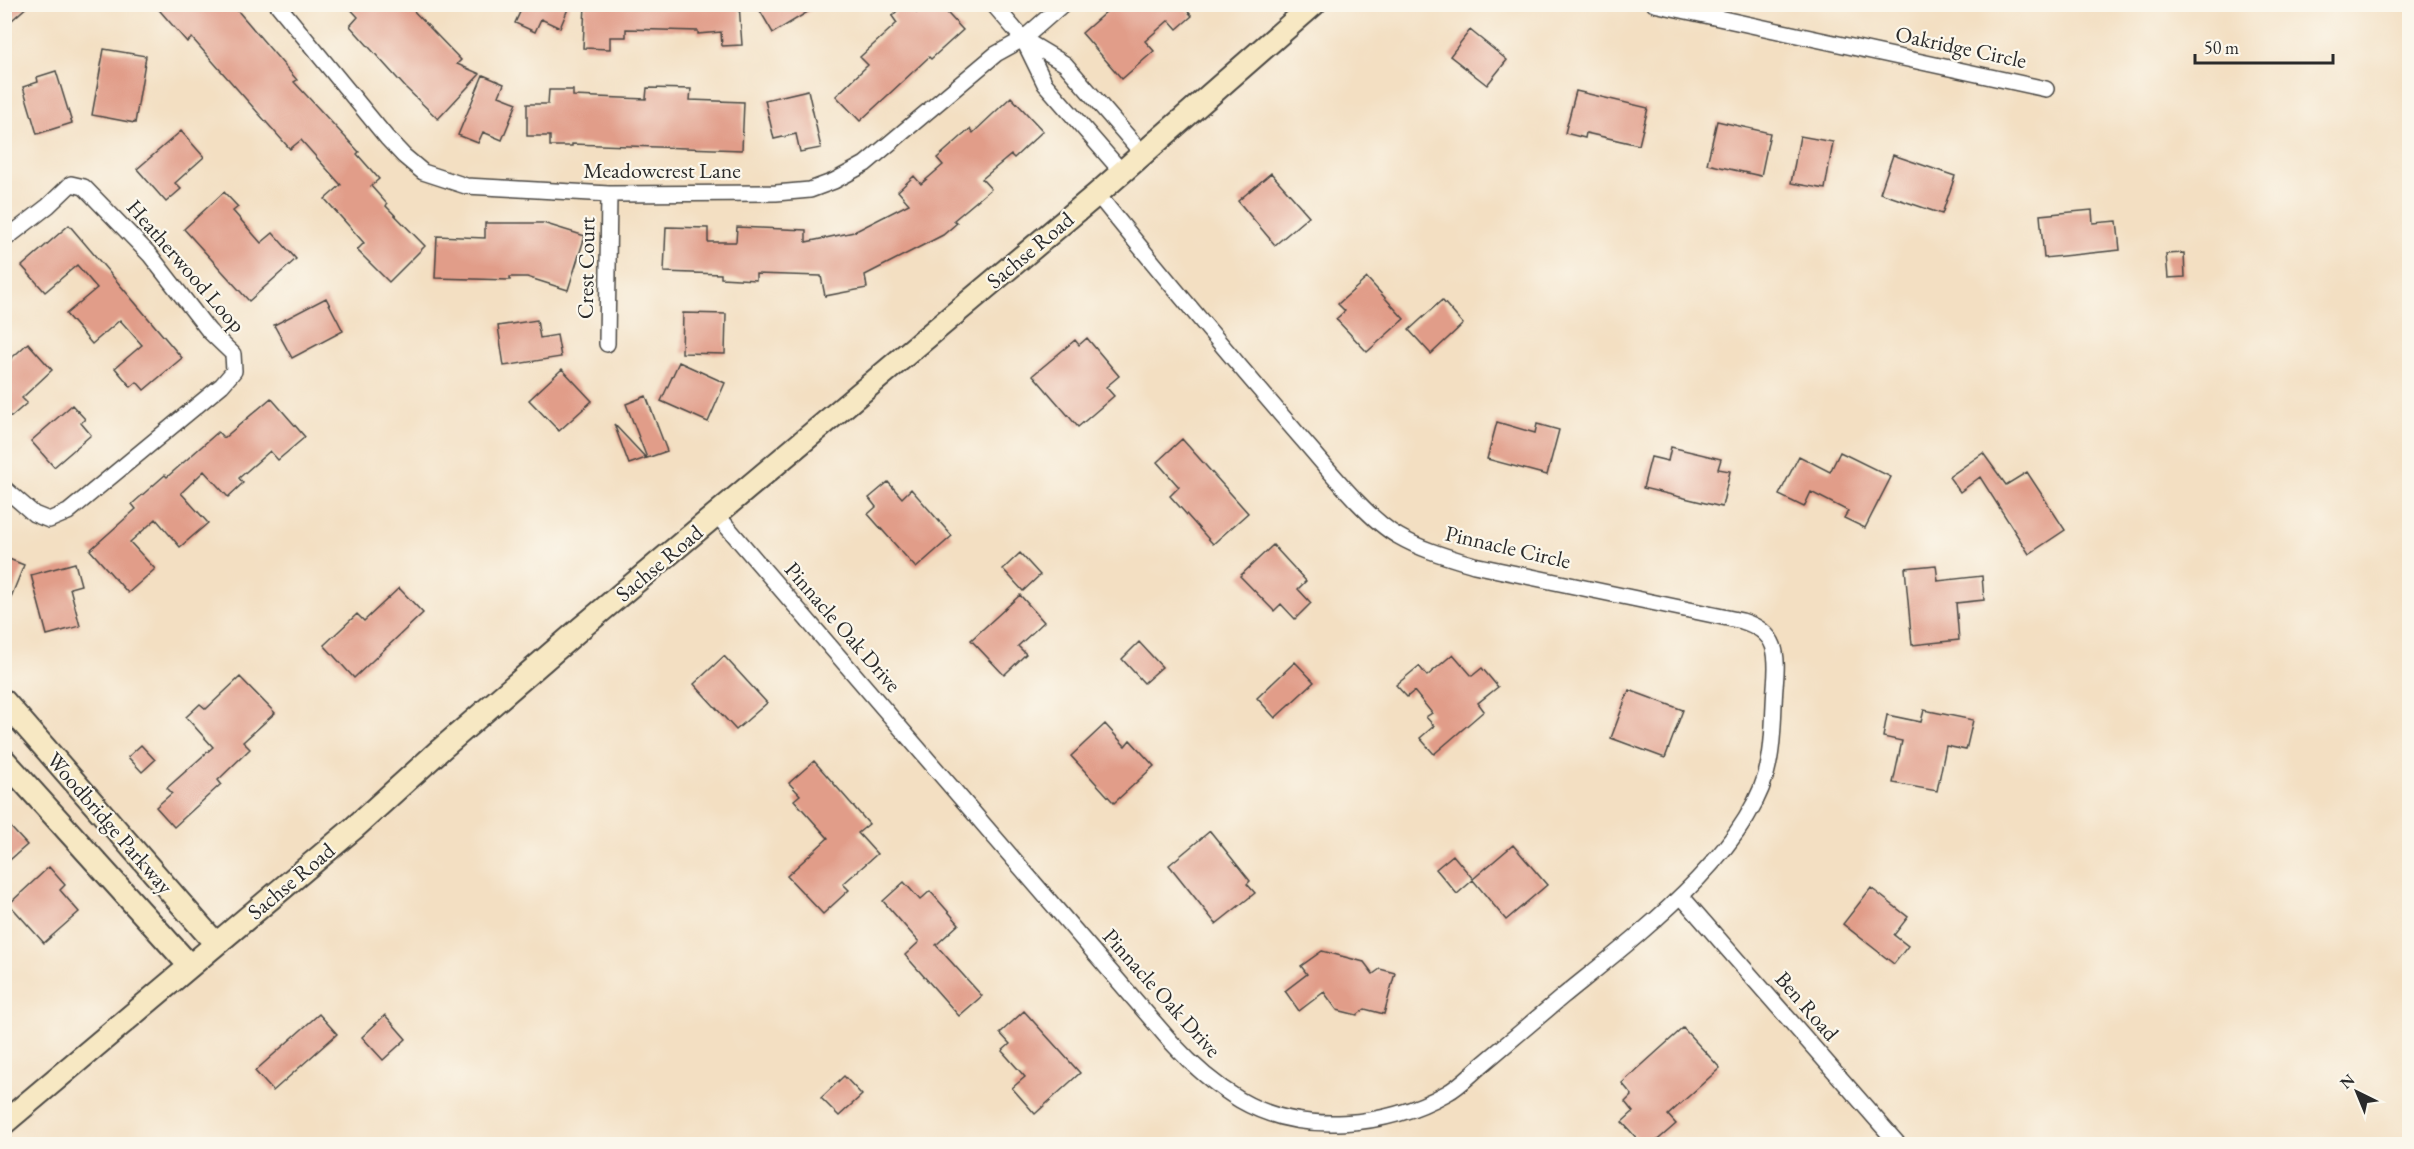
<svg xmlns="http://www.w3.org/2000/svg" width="2414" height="1149" font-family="'EB Garamond',serif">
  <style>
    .building { fill: #e19d89 }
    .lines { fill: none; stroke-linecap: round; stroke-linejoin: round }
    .street-casing { stroke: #494642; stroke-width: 18 }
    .secondary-casing { stroke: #494642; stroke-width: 26 }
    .street { stroke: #fff; stroke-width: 15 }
    .secondary { stroke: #f7e8c3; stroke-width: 22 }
    .labels { text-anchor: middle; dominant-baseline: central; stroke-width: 4.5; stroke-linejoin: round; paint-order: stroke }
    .street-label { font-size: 22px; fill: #2b2b2b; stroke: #fbf7ec }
  </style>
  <rect width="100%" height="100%" fill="#fbf7ec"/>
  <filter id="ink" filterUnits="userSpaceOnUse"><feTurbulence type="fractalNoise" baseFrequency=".0167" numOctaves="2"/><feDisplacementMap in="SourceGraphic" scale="12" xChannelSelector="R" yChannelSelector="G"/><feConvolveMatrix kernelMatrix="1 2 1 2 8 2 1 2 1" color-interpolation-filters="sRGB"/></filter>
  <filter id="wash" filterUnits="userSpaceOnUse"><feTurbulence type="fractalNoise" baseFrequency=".008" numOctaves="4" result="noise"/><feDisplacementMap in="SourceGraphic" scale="24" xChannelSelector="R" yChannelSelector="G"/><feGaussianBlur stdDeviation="1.35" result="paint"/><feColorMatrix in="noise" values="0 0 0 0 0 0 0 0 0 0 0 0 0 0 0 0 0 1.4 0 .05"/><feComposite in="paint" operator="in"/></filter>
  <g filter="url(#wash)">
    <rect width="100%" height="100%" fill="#f3dfc2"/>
    <g id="blocks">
      <!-- building -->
      <path class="building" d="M4 4H30L4 27Z
        M154 4H232L297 80 294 82 359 152 357 154 379 179 371 186 387 204 386 206 425 246 389 282 357 250 364 243 325 199 341 185 301 140 290 149 192 38 187 42Z
        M346 4H407L461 60 457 64 480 74 438 119 406 88 350 26 358 17Z
        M509 4H570L560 28 541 19 535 32 515 23 521 10Z
        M585 4H739L742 45 722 46 721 32 698 34V31L626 29V37H610V49L583 48Z
        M756 4H821L773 33Z
        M904 4H910L917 12 926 4H939L963 30 931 59 929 57 860 121 836 96 868 65 860 57 897 23 892 16Z
        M1115 4H1185L1183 6 1192 16 1177 29 1169 20 1145 41 1154 51 1122 79 1082 33Z
        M1470 30 1507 60 1487 85 1450 56Z
        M104 49 146 56 135 123 92 115Z
        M56 71 72 123 37 134 23 87 38 82 37 77Z
        M483 75 504 84 499 96 517 103 502 140 483 132 478 143 458 135Z
        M647 88 691 89 690 100 744 102 742 150 572 144V146H550V136H527V104H548L549 90H573V96L646 99Z
        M808 90 821 148 800 152 796 134 774 139 765 100Z
        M1576 91 1648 108 1639 145 1586 133 1585 138 1565 133Z
        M1011 97 1043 131 1014 158 1011 155 982 179 991 189 954 220 957 223 943 235 865 275 867 288 825 296 821 276 756 274V280L721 278V274L664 272 666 227 708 228V242H736L737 227 806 230V242L854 232 909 204 898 191 914 176 921 184 943 165 937 158 970 129 973 133Z
        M1717 121 1770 133 1761 176 1707 164Z
        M181 131 204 157 175 183 181 189 166 202 137 169Z
        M1800 136 1833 142 1825 189 1791 183Z
        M1893 155 1955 176 1942 214 1880 193Z
        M1271 173 1309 216 1275 245 1238 201Z
        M224 192 238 207 233 211 261 243 273 233 296 259 249 301 184 229Z
        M2092 210 2093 223 2117 221 2120 250 2044 258 2040 215Z
        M485 223H543L585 236 568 290 527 277H510V280L435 278 437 236 485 238Z
        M69 225 182 358 144 390 137 382 131 387 115 368 142 345 120 320 92 344 66 314 97 288 77 265 45 292 22 266Z
        M2184 253 2185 277 2168 278 2166 254Z
        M1367 278 1404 319 1367 352 1336 319 1345 311 1338 304Z
        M326 298 343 331 292 358 274 325Z
        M1442 300 1463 324 1431 354 1409 330Z
        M683 313 726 314 725 354 682 353Z
        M537 320 540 338 557 335 561 357 504 366 498 326Z
        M1087 338 1119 376 1106 387 1114 396 1078 427 1033 375 1075 340 1079 345Z
        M28 343 52 370 22 398 27 403 11 417 4 410V365Z
        M679 362 725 383 708 422 661 401Z
        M562 369 592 401 559 431 529 400Z
        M646 396 667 451 647 458 626 404Z
        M271 398 305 437 278 460 270 451 239 478 243 483 228 497 204 471 181 493 208 523 180 547 156 519 130 542 155 569 128 593 90 550 136 509 132 504 165 475 167 477 218 432 224 438Z
        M72 405 85 419 81 423 91 435 54 467 31 441Z
        M1497 422 1535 433 1537 424 1559 430 1547 475 1487 459Z
        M614 424 646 458 629 464Z
        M1182 439 1248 513 1213 544 1170 496 1179 487 1157 462Z
        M1671 447 1721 459 1718 469 1730 471 1722 507 1643 488 1651 457 1668 461Z
        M1840 452 1891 477 1865 528 1844 518 1848 511 1811 492 1804 507 1779 495 1799 456 1830 472Z
        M1983 453 2006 485 2027 472 2065 530 2029 554 1980 477 1960 492 1949 477Z
        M888 482 902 498 911 489 952 536 916 568 868 514 876 507 869 498Z
        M1273 545 1306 581 1298 589 1311 603 1295 619 1281 604 1274 611 1240 576Z
        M1020 553 1040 575 1023 591 1003 569Z
        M4 557 24 565 5 612H4Z
        M75 563 81 585 70 588 80 626 47 635 31 575Z
        M1936 565 1938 581 1982 576 1984 600 1956 603 1959 640 1912 645 1905 568Z
        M399 588 423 613 354 678 324 645 357 614 364 621Z
        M1020 595 1044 622 1018 646 1026 654 1004 675 971 640Z
        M1139 642 1162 667 1144 683 1122 659Z
        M1453 654 1472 676 1482 668 1498 687 1478 703 1484 711 1434 754 1420 738 1434 726 1426 717 1432 713 1414 691 1407 697 1396 685 1419 666 1427 676Z
        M724 656 767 703 736 730 694 684Z
        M1295 662 1314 682 1275 718 1257 698Z
        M240 677 275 713 243 742 250 749 218 780 221 784 174 827 156 807 172 793 167 788 213 747 186 717 200 704 206 709Z
        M1629 690 1683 710 1665 758 1611 738Z
        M1924 710 1973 720 1966 750 1946 746 1937 791 1893 783 1902 741 1883 737 1887 715 1921 722Z
        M1105 724 1125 746 1130 740 1154 766 1114 803 1071 756Z
        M141 745 155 760 142 772 128 757Z
        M814 761 869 824 858 833 877 854 843 884 849 890 823 914 787 876 828 838 794 800 800 795 789 783Z
        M4 820 27 845 4 865Z
        M1210 831 1250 881 1247 884 1255 893 1216 924 1169 865Z
        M1513 845 1547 885 1506 920 1473 880 1457 894 1436 869 1453 855 1473 879Z
        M49 867 65 885 60 890 79 912 44 943 9 904Z
        M904 882 920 900 930 891 959 924 936 945 982 996 959 1016 905 955 919 942 883 901Z
        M1871 888 1908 917 1894 935 1908 946 1894 964 1843 924Z
        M1322 951 1364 962 1373 974 1380 969 1395 973 1384 1014 1365 1009 1357 1015 1337 1010 1324 992 1299 1011 1285 991 1307 974 1301 966Z
        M1024 1011 1080 1073 1035 1114 1012 1088 1025 1077 1002 1051 1010 1044 1000 1033Z
        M319 1014 337 1034 273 1091 255 1071Z
        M385 1015 406 1039 383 1060 362 1037Z
        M1683 1028 1720 1068 1668 1115 1676 1124 1653 1144H1642L1622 1122 1633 1112 1625 1102 1632 1095 1622 1083Z
        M844 1076 862 1095 839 1116 821 1098Z"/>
    </g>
  </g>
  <g filter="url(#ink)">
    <use href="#blocks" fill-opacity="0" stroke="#494642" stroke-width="1.5"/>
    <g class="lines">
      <!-- street casing -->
      <g class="street-casing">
        <path id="street" d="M277 4 387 138 404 156 423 172 466 186 609 194 776 193 810 190 834 181 865 164 996 54 1023 39 1063 4
          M993 4 1023 39 1045 84 1122 172
          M1654 4 2046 89
          M1023 39 1065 64 1142 153
          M4 240 48 206 71 184 84 187 150 255 209 331 233 354 234 371 222 385 68 512 49 520 34 514 4 488
          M607 344 609 194
          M716 514 1172 1043C1192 1065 1215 1085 1240 1100 1302 1136 1387 1127 1447 1093 1460 1086 1472 1073 1483 1064 1509 1042 1536 1019 1562 997 1629 942 1753 851 1769 762 1774 738 1773 712 1775 687 1778 654 1778 632 1742 621L1474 565C1448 557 1422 550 1398 536 1366 518 1327 467 1302 439 1232 358 1164 277 1097 194
          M1682 897 1898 1144"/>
      </g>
      <!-- secondary casing -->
      <g class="secondary-casing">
        <path id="secondary" d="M4 701 216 944
          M4 760 190 966
          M4 1123 354 828 440 750 581 628 1097 194 1314 4"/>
      </g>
      <!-- street -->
      <use href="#street" class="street"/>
      <!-- secondary -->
      <use href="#secondary" class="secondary"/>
    </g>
  </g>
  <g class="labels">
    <!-- street labels -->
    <g class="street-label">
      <text transform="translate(1961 47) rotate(12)">Oakridge Circle</text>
      <text x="662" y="170">Meadowcrest Lane</text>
      <text transform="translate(1030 250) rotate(-40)">Sachse Road</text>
      <text transform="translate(186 266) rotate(49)">Heatherwood Loop</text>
      <text transform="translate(586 268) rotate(-89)">Crest Court</text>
      <text transform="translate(1508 547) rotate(13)">Pinnacle Circle</text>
      <text transform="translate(659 563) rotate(-40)">Sachse Road</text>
      <text transform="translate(843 627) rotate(49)">Pinnacle Oak Drive</text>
      <text transform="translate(110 823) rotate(49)">Woodbridge Parkway</text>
      <text transform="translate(291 881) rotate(-40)">Sachse Road</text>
      <text transform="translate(1162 993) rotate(48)">Pinnacle Oak Drive</text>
      <text transform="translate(1807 1006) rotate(49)">Ben Road</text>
    </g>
  </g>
  <!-- margin -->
  <rect width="2414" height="1149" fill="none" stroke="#fbf7ec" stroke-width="24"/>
  <!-- north arrow -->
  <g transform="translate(2357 1092) rotate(317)" stroke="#fbf7ec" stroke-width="4.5" paint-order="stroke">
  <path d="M0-4.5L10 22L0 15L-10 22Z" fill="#2b2b2b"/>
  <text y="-9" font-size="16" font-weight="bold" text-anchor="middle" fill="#2b2b2b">N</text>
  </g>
  <!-- scale -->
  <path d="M2195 54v9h138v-9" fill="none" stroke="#2b2b2b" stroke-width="3"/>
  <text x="2204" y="54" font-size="18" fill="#2b2b2b" stroke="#fbf7ec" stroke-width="4.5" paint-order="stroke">50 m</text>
</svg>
